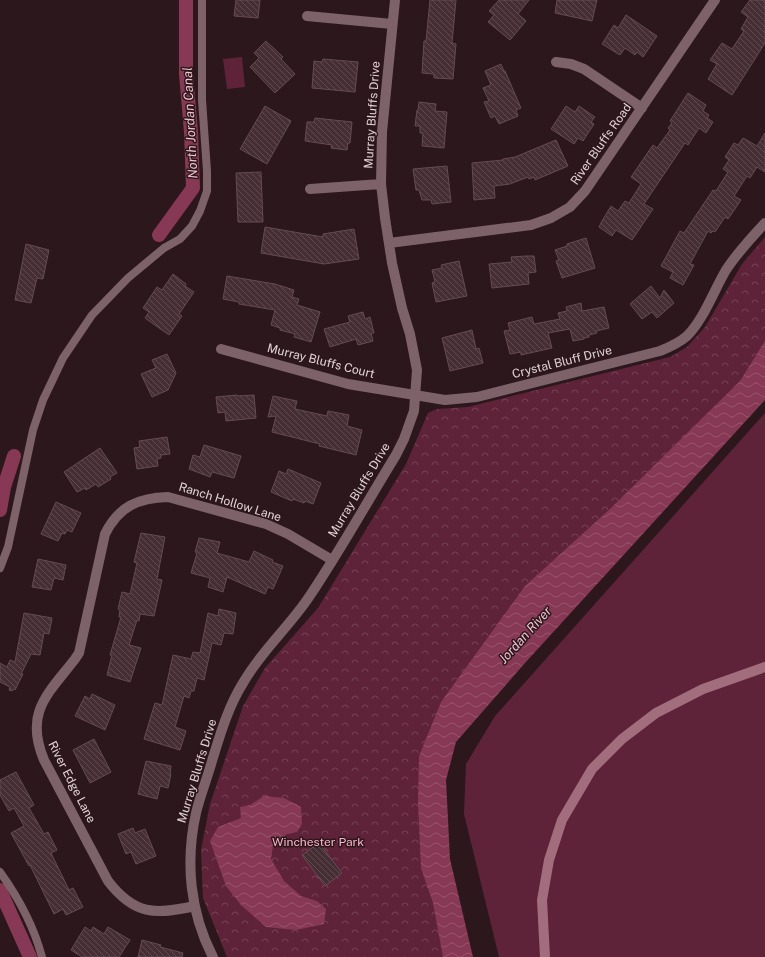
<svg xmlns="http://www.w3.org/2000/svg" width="765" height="957" font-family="'Public Sans',sans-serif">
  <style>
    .grass { fill: #5f2339 }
    .park { fill: url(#park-crowns) }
    .water { fill: url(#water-waves) }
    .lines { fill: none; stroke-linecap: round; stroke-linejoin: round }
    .canal { stroke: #863855; stroke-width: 14 }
    .building { fill: url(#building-back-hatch); stroke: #654c53 }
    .lane { stroke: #7d626a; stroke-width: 8 }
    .street { stroke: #7d626a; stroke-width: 10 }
    .secondary { stroke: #a26e7e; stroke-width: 10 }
    .labels { text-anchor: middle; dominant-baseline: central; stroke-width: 3; stroke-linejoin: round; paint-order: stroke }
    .street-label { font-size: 12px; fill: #e2d2d6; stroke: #2c171d }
    .park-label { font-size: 12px; fill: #fcb6cb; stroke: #2c171d }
    .water-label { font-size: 13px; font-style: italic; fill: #f1c2d0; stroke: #2c171d }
  </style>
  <defs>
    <pattern id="park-crowns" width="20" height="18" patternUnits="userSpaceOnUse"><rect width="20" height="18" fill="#5f2339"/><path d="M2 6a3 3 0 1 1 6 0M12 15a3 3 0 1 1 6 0" fill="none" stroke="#764255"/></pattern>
    <pattern id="water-waves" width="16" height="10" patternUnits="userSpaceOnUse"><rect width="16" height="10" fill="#863855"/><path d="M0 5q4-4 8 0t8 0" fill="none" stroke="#97546d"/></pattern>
    <pattern id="building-back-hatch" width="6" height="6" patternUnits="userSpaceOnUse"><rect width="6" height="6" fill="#462e35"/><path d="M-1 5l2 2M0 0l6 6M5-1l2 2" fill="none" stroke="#604b52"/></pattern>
  </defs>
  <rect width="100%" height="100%" fill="#2c171d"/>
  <!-- grass -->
  <path class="grass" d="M242 57 245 87 227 89 223 59Z
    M765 413V957H499L464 814 466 764 495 716Z"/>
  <!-- park -->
  <path class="park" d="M765 237V358L432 769 456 957H227L203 898 201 850 210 804 243 706 265 668 318 608 406 464 428 413 437 409 468 407 670 357 687 347 705 327 742 264Z"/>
  <!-- water -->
  <path class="water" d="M765 341V400L525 663 456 742 446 780 450 859 473 957H443L433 903 421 868 418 803 419 756 441 702 525 586 610 509 740 381Z
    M264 796 284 798 301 807 302 824 297 832 287 834 273 846 271 859 284 881 301 896 317 901 326 909 324 924 296 930 266 927 241 905 226 886 210 841 218 827 241 818 240 807 250 805Z"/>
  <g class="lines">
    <!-- canal -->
    <path class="canal" d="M159 235 193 188 191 132 186 74V0
      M0 510 4 487 14 456
      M0 890 30 957"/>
  </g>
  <!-- building -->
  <path class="building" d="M236 0H260L258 18 234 16Z
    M430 0H456L452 43 456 44 453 79 434 78V74L422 73 424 41H426Z
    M499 0H529L518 14 526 21 510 40 488 22 494 15 489 11Z
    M557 0H597L592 21 555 13Z
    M750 0H765V43L732 95 708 79 717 64 710 60 722 43 732 49 744 31 741 29 748 17 741 12Z
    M626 15 657 36 643 57 637 52 635 55 625 48 620 55 602 44 614 25 618 28Z
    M266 41 283 57 281 59 295 74 275 93 250 67 259 58 254 53Z
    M323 59 358 62 355 92 312 88 314 61 322 62Z
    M501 64 504 71H505L521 108 516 110 518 116 499 124 495 116 491 118 484 102 489 101 483 88 491 85 485 71Z
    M688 93 706 105 703 111 709 115 707 118 713 122 706 133 699 128 688 145 685 143 644 204 653 209 632 240 616 230 612 236 599 227 602 221 611 206 618 211 625 201 629 203 641 184 631 177 653 145 657 148 670 130 668 128 672 123 670 121Z
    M419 102 436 104 435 111 447 112 444 148 422 146 423 133H420V126H415L417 110H418Z
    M265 106 291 121 267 164 240 149Z
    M566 106 575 112 579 106 595 117 591 122 594 124 583 141 578 138 574 144 551 129Z
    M315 118 352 122 350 143H348L347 150 331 148 332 145 305 141 307 122H314Z
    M765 133V172L757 167 750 178 747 176 734 196 741 200 728 219 725 217 715 232 713 231 711 233 708 231 690 264 694 265 683 285 670 278 673 272 661 266 680 231 684 233 713 190 716 191 728 172 723 169 729 160 725 157 734 143 738 145 743 138 757 146Z
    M556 140 568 166 535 180 534 177 529 179 528 177 510 184 494 186 495 198 474 200 472 163 503 160V159L515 157Z
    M447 166 451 202 432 204 431 200H422L419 190H416L413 169Z
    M261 172 263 222H238L236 173Z
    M265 227 323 237V234L354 229 359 259 324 264 261 253Z
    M586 238 595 268 562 278 556 261 559 260 555 250 567 246V244Z
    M26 244 49 250 43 279 37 278 31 303 15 300Z
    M526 256H534L536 272 528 273 529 284 492 288 489 264 512 262 511 257Z
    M459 261 467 296 436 302 432 283 435 282 432 270 442 268 441 265Z
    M173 274 186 284 185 286 194 292 179 314 182 316 169 335 145 318 149 312 143 308 157 287 162 290Z
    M227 276 275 284 294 290 292 297 299 299 297 305 320 312 311 342 294 337 295 334 280 330V328L271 325 275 310 239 304V302L223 299Z
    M651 286 660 298 664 290 674 303 657 318 652 312 642 319 630 304Z
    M581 303 582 311 604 307 609 328 596 331 597 333 589 335V337L584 338V339L573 341 570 329 548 333 552 348 521 355V352L510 354 504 331 510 330 508 323 532 317 534 324 560 319 558 313 567 311 566 307Z
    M363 312 365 319 370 317 374 333H371L373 341 358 345 356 339 330 347 324 329 350 322 348 316Z
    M472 330 476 349 479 348 483 363 450 371 442 338Z
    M167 354 176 373 168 390 152 397 141 374 156 368 152 360Z
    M237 395V396L254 395 256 418 226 421 225 412 218 413 216 397Z
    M273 396 297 401 295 409 327 416 328 411 349 415 347 426 362 430 356 455 319 446 320 444 272 432 276 416 268 417Z
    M167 437 170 454 161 455V458L157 459 158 466 137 469 134 448 140 447 139 441Z
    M204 445 241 456 234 478 212 472 210 477 189 469 193 455 200 457Z
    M100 448 117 473 110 477 111 479 98 487 96 484 86 490 85 488 77 492 64 472Z
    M288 469 321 483 313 504 305 501 304 503 293 499 292 501 271 492 279 471 286 474Z
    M56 502 81 513 72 532 67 530 65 534 62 533 58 541 41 534Z
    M141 533 165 537 157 579 162 580 154 616 140 614 139 621 137 620 129 645 141 648 130 682 107 675 112 655H110L121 617H119L120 610 118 609 122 592 130 594 137 563 134 562Z
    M199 538 220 542 217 553 249 562 254 551 273 560 272 562 283 566 273 589 268 587 265 594 227 577 223 592 208 587 210 578 191 573 197 553 195 552Z
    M38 559 66 565 63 580 54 578 51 590 32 587Z
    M219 609 236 613 233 634 224 633 221 645 212 643 204 680 197 678 194 691H191L189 698 184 696 175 727 186 731 180 750 144 739 155 703 162 705 173 655 191 659 193 652 200 653 208 613 218 616Z
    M24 613 52 618 49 634 44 633 40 655 31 654 21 674H23L15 690 14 689 12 691 9 690 10 687 0 682V663L7 667 10 660 15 662Z
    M92 694 115 705 105 730 75 716 85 696 90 699Z
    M94 739 111 772 90 783 73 750Z
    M146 761 171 766 170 774H171L168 788 160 786 157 799 138 794Z
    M16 772 34 805 29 808 44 834 48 832 57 850 51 853 69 890 73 888 83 907 66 915 63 909 54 914 30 865 29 866 11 833 24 826 14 808 9 811 0 795V780Z
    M133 828 135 833 145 829 156 856 136 864 131 852 126 854 118 834Z
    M319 843 342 873 325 886 302 855Z
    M85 927 91 931 93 927 104 934 108 927 130 940 119 957H82L71 950Z
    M142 940 161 945 160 947 183 953 182 957H138Z"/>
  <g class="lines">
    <!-- lane -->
    <path class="lane" d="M0 568 8 547 33 430 43 400 63 358 92 315 128 278 164 248 180 239 192 226 200 211 207 191V171L202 100V0
      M0 872C18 897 34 927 42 957"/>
    <!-- street -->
    <path class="street" d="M307 16 392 24
      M556 62 571 64 584 69 642 108
      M310 189 381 184
      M389 243 531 225 551 218 570 207 585 191 715 0
      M221 349 348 384 445 400 477 397 660 351C670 347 679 343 687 336 704 319 714 290 726 270 737 253 751 238 765 223
      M195 906C155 915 134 915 108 881L44 760C24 712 48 694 75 659L79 653 105 534C119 506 138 498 168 497L266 524 288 534 332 560
      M213 957C190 913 185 862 196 813 200 796 207 779 212 761 220 735 228 707 243 683 261 651 289 627 309 597 340 551 367 502 396 455L404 439 414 411 417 370 410 334 402 308 392 263 385 218 381 184 382 132 395 0"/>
    <!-- secondary -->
    <path class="secondary" d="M545 957 542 900 549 860 562 820 592 769 622 739 656 713 703 689 765 667"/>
  </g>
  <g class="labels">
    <!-- street labels -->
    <g class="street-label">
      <text transform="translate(372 115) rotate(-86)">Murray Bluffs Drive</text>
      <text transform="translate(601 144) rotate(-55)">River Bluffs Road</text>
      <text transform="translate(321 361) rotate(14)">Murray Bluffs Court</text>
      <text transform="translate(562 362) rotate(-14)">Crystal Bluff Drive</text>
      <text transform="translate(359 490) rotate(-59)">Murray Bluffs Drive</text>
      <text transform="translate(230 502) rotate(17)">Ranch Hollow Lane</text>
      <text transform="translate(197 771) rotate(-73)">Murray Bluffs Drive</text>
      <text transform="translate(72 782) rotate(63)">River Edge Lane</text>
    </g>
    <!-- park labels -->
    <g class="park-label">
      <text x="318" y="842">Winchester Park</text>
    </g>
    <!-- water labels -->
    <g class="water-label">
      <text transform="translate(190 123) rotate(-93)">North Jordan Canal</text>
      <text transform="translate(525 635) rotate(-48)">Jordan River</text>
    </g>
  </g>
</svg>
